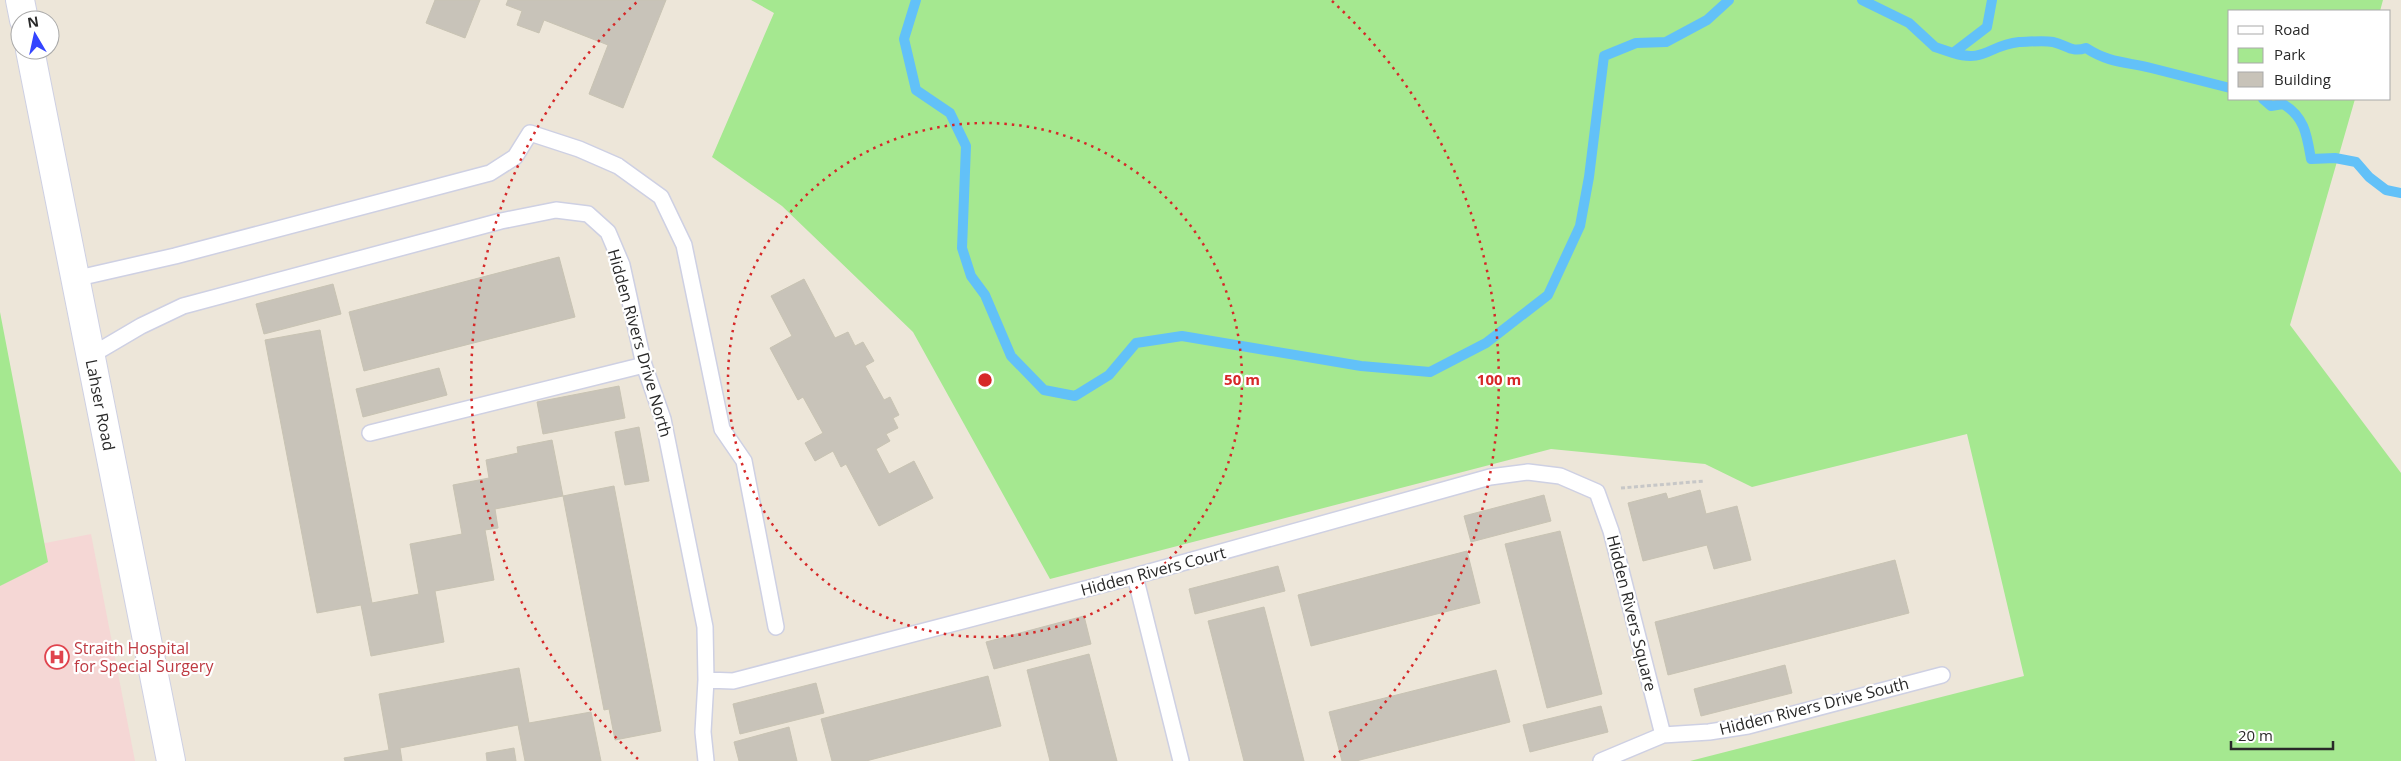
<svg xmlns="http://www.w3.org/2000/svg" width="2401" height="761" font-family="'Open Sans',sans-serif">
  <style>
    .medical { fill: #f5d7d5 }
    .green { fill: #a5e890 }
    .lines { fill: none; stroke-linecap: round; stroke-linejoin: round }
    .stream { stroke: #62c1f8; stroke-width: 10 }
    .building { fill: #c8c3b9; stroke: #c8c3b3 }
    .service-casing { stroke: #ced0e3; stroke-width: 18 }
    .secondary-casing { stroke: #ced0e3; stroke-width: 30 }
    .path { stroke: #c7c7c7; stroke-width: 3; stroke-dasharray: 4 2.5; stroke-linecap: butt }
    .service { stroke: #fff; stroke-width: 15 }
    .secondary { stroke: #fff; stroke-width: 28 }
    .ring { fill: none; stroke: #d62828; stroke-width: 2.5; stroke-dasharray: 2.5 5 }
    .labels { text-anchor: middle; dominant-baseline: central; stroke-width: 4.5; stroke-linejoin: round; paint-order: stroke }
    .street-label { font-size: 16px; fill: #292929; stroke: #fff }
    .health-label { font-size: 16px; fill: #be3a42; stroke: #fff; text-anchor: start }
    .centre { fill: #d62828; stroke: #fff; stroke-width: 2.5 }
    .ring-label { font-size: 15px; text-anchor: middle; font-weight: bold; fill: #d62828; stroke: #fff; stroke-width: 4.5; stroke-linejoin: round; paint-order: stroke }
  </style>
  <rect width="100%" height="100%" fill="#ede6d9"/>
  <!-- medical -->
  <path class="medical" d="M91 534 135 761H0V552Z"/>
  <!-- green -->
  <path class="green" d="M751 0H2383L2380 11H2230V99H2355L2290 325 2401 473V761H1690L2024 676 1967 434 1752 487 1705 464 1551 449 1050 579 913 332 782 206 712 157 774 13Z
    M0 312 48 562 0 586Z"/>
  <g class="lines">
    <!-- stream -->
    <path class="stream" d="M916 0 904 39 916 90 950 113 966 146 962 248 971 276 985 295 1011 356 1044 390 1075 396 1109 375 1136 343 1182 336 1361 366 1430 372 1486 343 1548 295 1580 226 1589 177 1604 56 1636 43 1666 42 1707 20 1729 0
      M1862 0 1909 23 1935 47 1953 53 1987 27 1992 0
      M1953 53C1985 63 1989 45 2019 42 2029 42 2043 40 2053 42 2067 45 2071 53 2086 48 2109 63 2126 62 2151 68 2178 75 2203 81 2230 88
      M2263 99 2271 106 2283 104C2305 117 2307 136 2311 159L2335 158 2356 162 2369 177 2386 190 2401 193"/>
  </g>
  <!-- building -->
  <path class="building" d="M435 0H480L465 38 426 23Z
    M508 0H666L623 108 589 94 608 45 544 20 539 33 517 25 522 11 506 5Z
    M559 257 575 317 364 371 349 312Z
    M804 279 835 338 848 332 855 346 863 342 874 361 865 366 884 400 890 397 899 415 893 418 898 428 886 434 890 441 876 449 889 474 914 461 933 498 879 526 846 464 841 467 833 451 815 461 805 443 823 433 803 397 798 400 770 348 792 336 771 296Z
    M333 284 341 314 264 334 256 304Z
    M320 330 372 603 419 594 410 544 462 534 453 485 489 478 486 460 518 453 517 447 552 440 563 496 495 509 498 528 485 530 494 580 435 591 444 642 371 656 361 605 317 613 265 340Z
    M439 368 447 395 363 417 356 389Z
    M619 386 625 418 543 434 537 402Z
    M639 427 649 481 625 485 615 432Z
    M614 486 661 731 615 740 609 709 604 710 563 496Z
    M1700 490 1706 514 1737 506 1751 560 1714 569 1707 545 1643 561 1628 503 1666 493 1668 499Z
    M1544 495 1551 521 1471 542 1464 516Z
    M1560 531 1602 694 1547 708 1505 544Z
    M1467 551 1480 603 1311 646 1298 595Z
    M1895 560 1909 613 1668 675 1655 622Z
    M1278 566 1285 591 1195 614 1189 589Z
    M1264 607 1304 761H1244L1208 621Z
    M1084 616 1091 644 994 669 986 642Z
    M1089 654 1117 761H1050L1027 670Z
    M1785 665 1792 693 1701 716 1694 689Z
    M519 668 529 723 591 712 601 761H525L518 725 400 748 402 761H345L344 758 389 750 379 694Z
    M1496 670 1510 722 1356 761H1342L1329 712Z
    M988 676 1001 726 866 761H832L821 719Z
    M816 683 824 713 740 734 733 704Z
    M1601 706 1608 732 1530 752 1523 725Z
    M789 727 797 761H739L734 742Z
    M514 748 516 761H487L486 753Z"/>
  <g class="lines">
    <!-- service casing -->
    <g class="service-casing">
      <path id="service" d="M74 279 175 256 490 173 515 157 530 133 579 149 618 166 661 197 684 245 722 429 744 461 776 627
        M90 356 141 326 183 306 501 221 556 210 588 214 608 232 622 265 644 365 663 419 705 627 706 680 703 732 706 761
        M370 433 644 365
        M1135 576 1181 761
        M706 680 733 681 1135 576 1490 477 1528 472 1560 476 1597 492 1611 531 1663 735
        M1601 761 1663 735 1709 732 1748 726 1942 675"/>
    </g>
    <!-- secondary casing -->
    <g class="secondary-casing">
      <g id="secondary">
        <path d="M20 0 24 20"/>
        <path id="s1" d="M30 50 171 761"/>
      </g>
    </g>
    <!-- path -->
    <path class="path" d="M1621 488 1705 481"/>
    <!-- service -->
    <use href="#service" class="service"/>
    <!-- secondary -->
    <use href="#secondary" class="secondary"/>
  </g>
  <!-- distance rings -->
  <g class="ring">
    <circle cx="985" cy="380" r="257"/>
    <path d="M638 759A514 514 0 0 1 638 1M1332 1A514 514 0 0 1 1332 759"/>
  </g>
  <!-- icons -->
  <defs>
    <g id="hospital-ring" transform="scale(1.25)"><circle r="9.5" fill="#fff" stroke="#e0444e" stroke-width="1.5"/><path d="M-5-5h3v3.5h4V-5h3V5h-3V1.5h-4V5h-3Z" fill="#e0444e"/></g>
  </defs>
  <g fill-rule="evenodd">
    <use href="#hospital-ring" x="57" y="657"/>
  </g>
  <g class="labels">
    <!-- street labels -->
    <g class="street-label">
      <text transform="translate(640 343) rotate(74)">Hidden Rivers Drive North</text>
      <text stroke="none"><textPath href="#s1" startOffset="362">Lahser Road</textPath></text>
      <text transform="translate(1153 571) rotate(-15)">Hidden Rivers Court</text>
      <text transform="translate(1632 613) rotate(76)">Hidden Rivers Square</text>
      <text transform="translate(1814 706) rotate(-14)">Hidden Rivers Drive South</text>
    </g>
    <!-- health labels -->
    <g class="health-label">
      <text x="74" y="648">Straith Hospital<tspan x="74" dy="18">for Special Surgery</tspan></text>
    </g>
  </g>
  <circle cx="985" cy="380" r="8" class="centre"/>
  <g class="ring-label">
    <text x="1242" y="385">50 m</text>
    <text x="1499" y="385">100 m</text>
  </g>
  <!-- legend -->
  <rect x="2228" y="10" width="162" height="90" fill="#ffffff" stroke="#a9a9a9"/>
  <rect x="2238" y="26" width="25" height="8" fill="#ffffff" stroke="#a9a9a9"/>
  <text x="2274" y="35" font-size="15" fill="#292929">Road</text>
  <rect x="2238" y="48" width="25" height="15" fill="#a5e890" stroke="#a9a9a9"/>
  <text x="2274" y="60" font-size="15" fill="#292929">Park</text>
  <rect x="2238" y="72" width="25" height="15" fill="#c8c3b9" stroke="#a9a9a9"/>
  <text x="2274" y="85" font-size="15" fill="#292929">Building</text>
  <!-- north arrow -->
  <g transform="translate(35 35) rotate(351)"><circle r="24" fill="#ffffff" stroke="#a9a9a9"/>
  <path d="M0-4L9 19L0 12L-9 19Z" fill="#3445ff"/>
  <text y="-8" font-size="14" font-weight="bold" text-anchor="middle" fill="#292929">N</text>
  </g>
  <!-- scale -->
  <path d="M2231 741v8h102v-8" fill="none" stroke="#292929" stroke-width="2.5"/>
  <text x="2238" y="741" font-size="15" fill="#292929" stroke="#ffffff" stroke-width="4" paint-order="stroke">20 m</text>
</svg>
